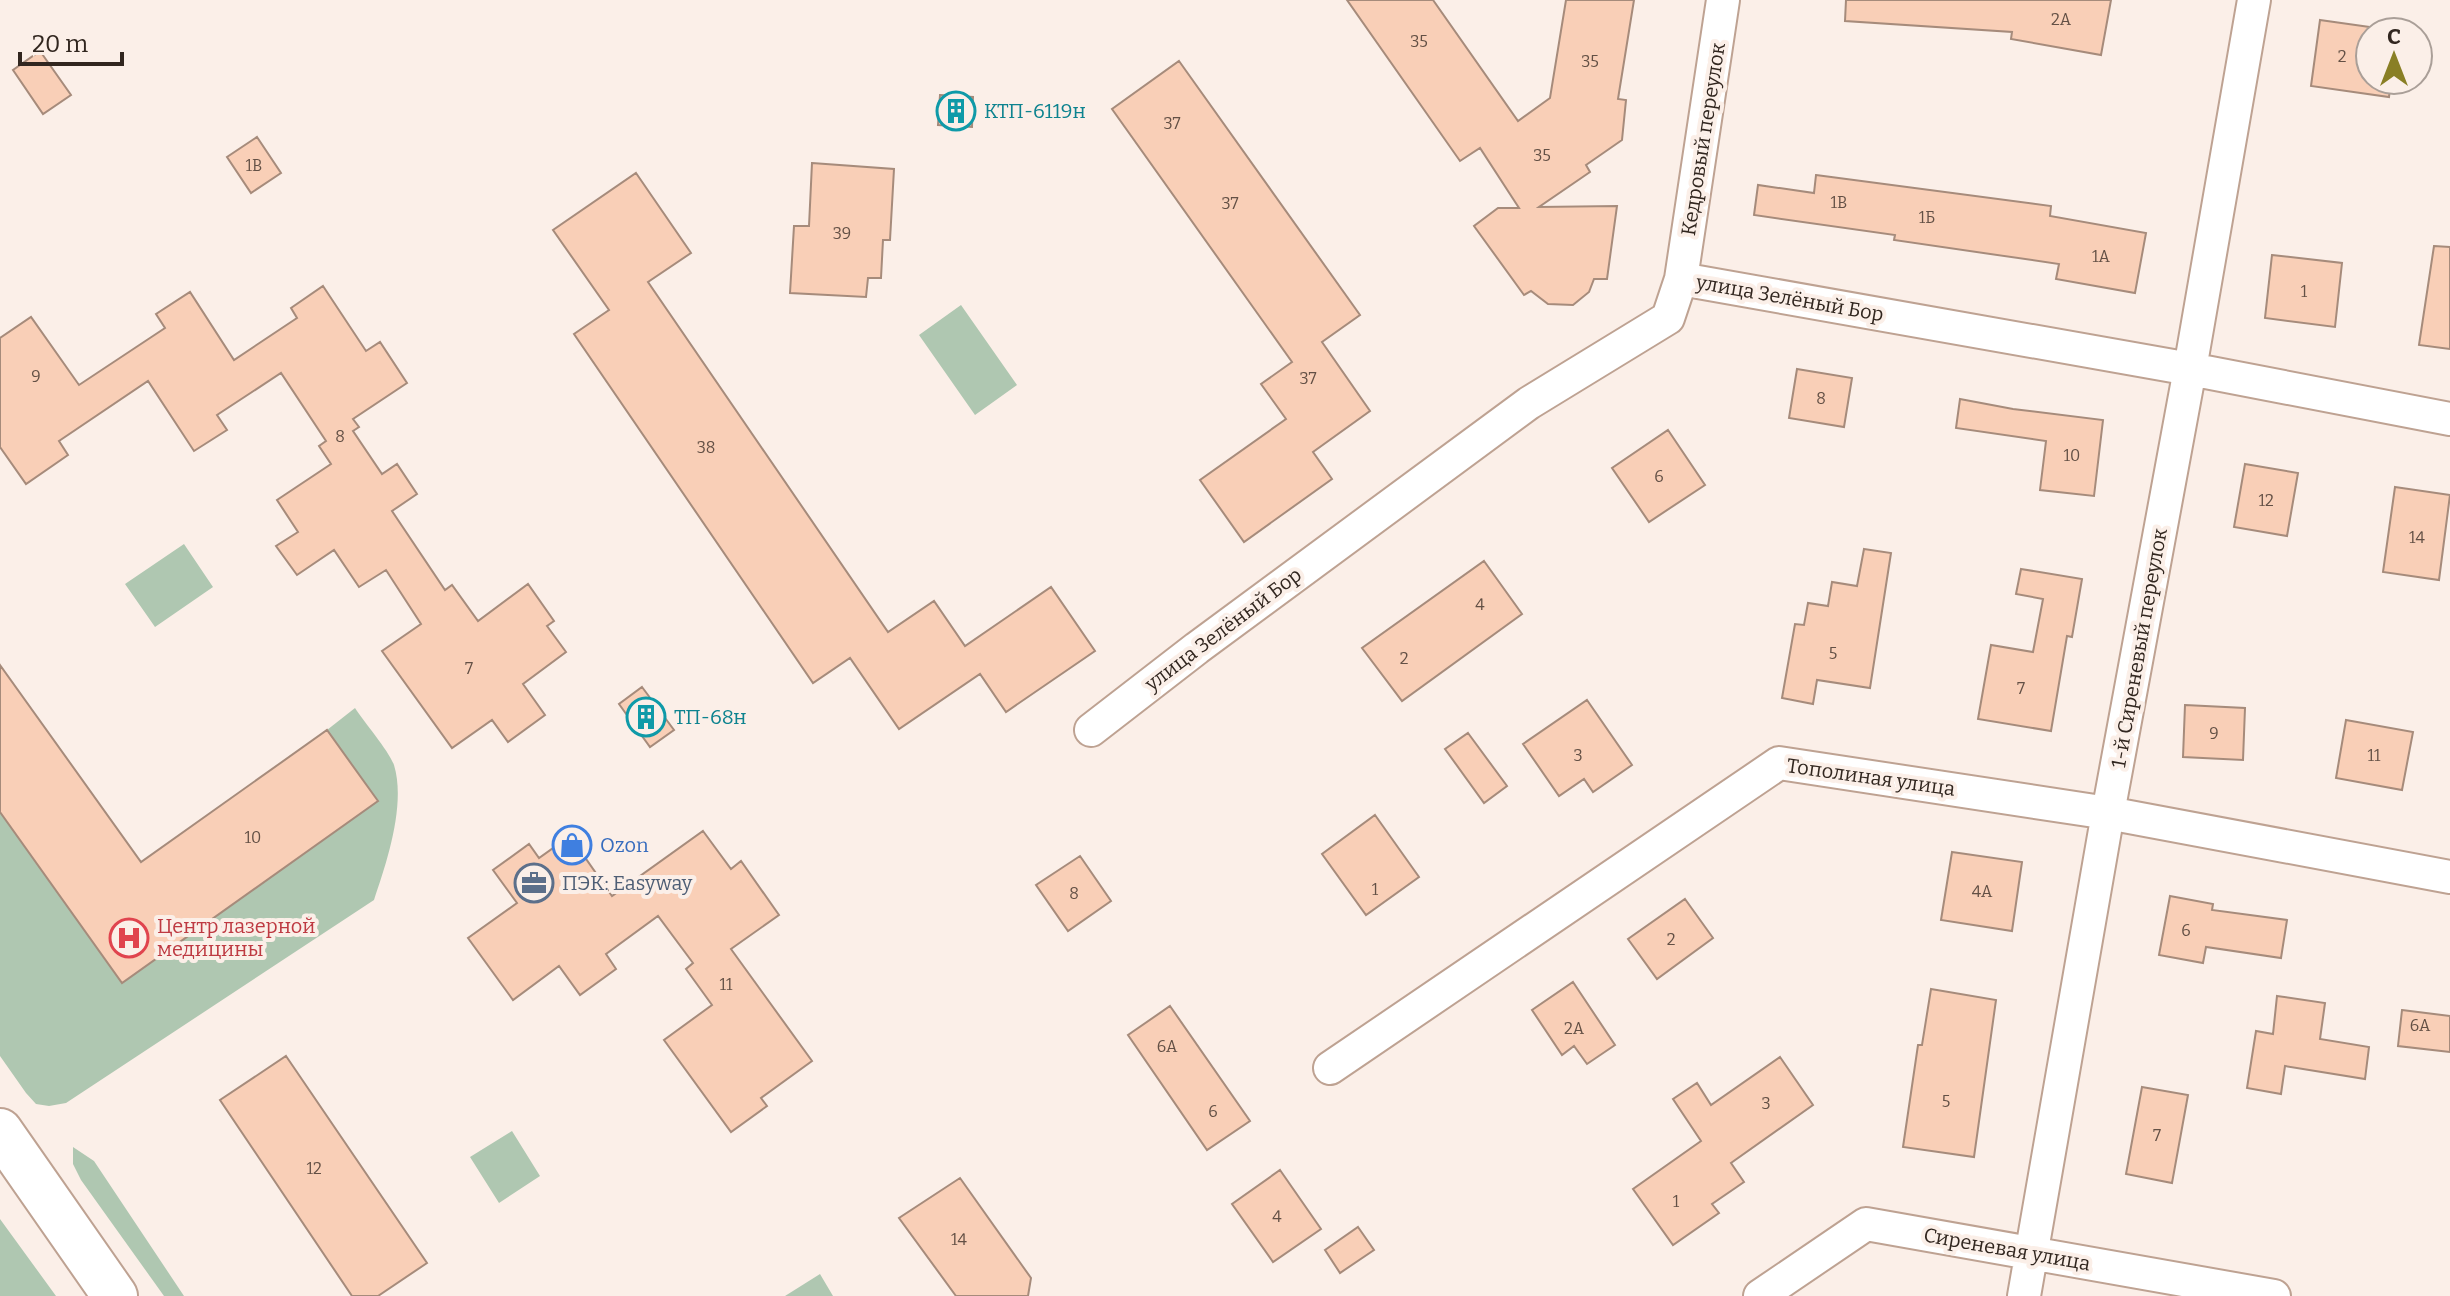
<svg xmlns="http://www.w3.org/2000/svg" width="2450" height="1296" font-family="Bitter,serif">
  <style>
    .green { fill: #afc7b1 }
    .building { fill: #f9cfb7; stroke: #a68b7b; stroke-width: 2 }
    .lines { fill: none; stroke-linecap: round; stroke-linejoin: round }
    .street-casing { stroke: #bea292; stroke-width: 36 }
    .secondary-casing { stroke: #bea292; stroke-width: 48 }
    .street { stroke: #fff; stroke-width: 32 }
    .secondary { stroke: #fff; stroke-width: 44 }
    .labels { text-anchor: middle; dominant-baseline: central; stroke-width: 8; stroke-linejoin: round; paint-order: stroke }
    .number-label { font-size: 16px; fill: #635045 }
    .culture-label { font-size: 20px; fill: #0d838f; stroke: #fbefe8; text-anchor: start }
    .street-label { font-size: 20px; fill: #31261f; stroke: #fbefe8 }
    .shop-label { font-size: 20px; fill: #366cbe; stroke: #fbefe8; text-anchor: start }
    .service-label { font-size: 20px; fill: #4e5e75; stroke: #fbefe8; text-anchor: start }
    .health-label { font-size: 20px; fill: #be3a42; stroke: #fbefe8; text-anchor: start }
  </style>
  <rect width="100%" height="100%" fill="#fbefe8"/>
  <!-- green -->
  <path class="green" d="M961 305 1017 385 975 415 919 335Z
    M184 544 213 587 155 627 125 584Z
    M355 708C364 722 389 751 394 765 406 804 387 862 374 900L66 1103 49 1106 36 1104 26 1093 0 1056V812L123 982 378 801 327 730Z
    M512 1131 540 1176 499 1203 470 1157Z
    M73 1147 94 1161 184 1296H164L81 1180 73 1164Z
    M0 1219 56 1296H0Z
    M820 1274 833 1296H785Z"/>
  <!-- building -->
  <path class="building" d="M1347 0H1433L1518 121 1550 98 1566 0H1634L1618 99 1626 100 1622 140 1586 165 1590 172 1539 207 1617 206 1607 279H1594L1589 292 1573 305 1548 304 1531 291 1524 295 1474 226 1498 208H1519L1480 148 1460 161Z
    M1846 0H2111L2101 55 2011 39 2012 32 1845 21Z
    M2320 20 2398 31 2370 32V80H2391L2389 97 2311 86Z
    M40 51 71 95 43 114 13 70Z
    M1179 61 1360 315 1322 342 1370 411 1313 452 1332 479 1244 542 1200 480 1286 419 1261 384 1292 362 1112 109Z
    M940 95 973 97 972 127 938 125Z
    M257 137 281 173 251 193 227 157Z
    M812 163 894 169 890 240H883L881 278H868L866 297 790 293 794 226H809Z
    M636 173 691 253 648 282 888 632 934 601 965 646 1051 587 1095 651 1006 712 980 674 899 729 850 658 813 683 574 334 609 310 553 230Z
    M1816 175 2051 206 2050 216 2146 233 2135 293 2056 279 2059 264 1894 240 1895 235 1754 215 1758 185 1814 193Z
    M2434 246 2450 247V349L2419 345Z
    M2272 255 2342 263 2335 327 2265 318Z
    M323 286 366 351 380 342 407 383 353 419 359 427 353 431 382 474 397 464 417 494 392 511 445 590 452 585 478 621 528 584 554 621 547 626 566 652 523 684 545 715 508 742 492 720 452 748 382 651 421 624 386 570 359 587 334 550 297 575 276 546 298 532 277 500 331 464 319 446 326 441 281 373 217 415 227 430 194 451 148 381 59 441 68 455 26 484 0 447V338L31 317 79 385 165 328 156 314 190 292 234 360 297 318 291 308Z
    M1797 369 1852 378 1844 427 1789 418Z
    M1960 399 2013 409 2103 420 2094 496 2040 490 2046 441 1956 428Z
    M1668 430 1705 485 1649 522 1612 468Z
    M2245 464 2298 473 2287 536 2234 527Z
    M2395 487 2450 495 2439 580 2383 572Z
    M1864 549 1891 553 1870 688 1817 680 1813 704 1782 698 1795 624 1804 625 1808 603 1828 606 1832 582 1857 586Z
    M1484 561 1522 614 1402 701 1362 648Z
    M2021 569 2082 579 2072 637 2067 636 2051 731 1978 719 1991 645 2033 652 2043 599 2016 594Z
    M0 665 141 862 327 730 378 801 122 983 0 812Z
    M642 687 674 730 650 747 619 704Z
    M1587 700 1632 765 1593 792 1584 779 1559 796 1523 744Z
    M2185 705 2245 708 2243 760 2183 757Z
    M2346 720 2413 732 2402 790 2336 778Z
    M1468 733 1507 786 1484 803 1445 749Z
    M1375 815 1419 877 1366 915 1322 854Z
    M703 831 731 869 741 861 779 915 731 949 812 1061 761 1098 767 1106 731 1132 664 1040 712 1005 686 969 693 963 658 916 606 954 616 969 580 995 559 966 513 1000 468 938 517 903 493 870 529 844 539 858 570 836 612 896Z
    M1952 852 2022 862 2012 931 1941 920Z
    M1080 856 1111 901 1068 931 1036 885Z
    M2170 896 2213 904 2212 910 2287 920 2281 958 2206 947 2203 963 2159 955Z
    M1685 899 1713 938 1657 979 1628 939Z
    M1573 982 1615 1045 1587 1064 1574 1046 1562 1055 1532 1010Z
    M1931 989 1996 1000 1974 1157 1903 1147 1918 1045H1922Z
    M2277 996 2325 1003 2320 1039 2369 1047 2365 1079 2285 1066 2281 1094 2247 1088 2256 1031 2273 1034Z
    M1170 1006 1250 1121 1207 1150 1128 1035Z
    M2402 1010 2450 1016V1052L2398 1046Z
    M286 1056 427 1263 378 1296H352L220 1100Z
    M1780 1057 1813 1105 1731 1163 1744 1182 1712 1204 1719 1213 1673 1245 1633 1189 1701 1141 1673 1099 1697 1083 1711 1105Z
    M2142 1087 2188 1095 2172 1183 2126 1174Z
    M1280 1170 1321 1229 1273 1262 1232 1204Z
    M960 1178 1031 1278 1028 1296H956L899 1218Z
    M1358 1227 1374 1250 1340 1273 1325 1250Z"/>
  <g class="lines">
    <!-- street casing -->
    <g class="street-casing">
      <path id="street" d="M1681 279 1723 0
        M1091 730 1197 648 1529 403 1668 318 1681 279 2190 369 2450 419
        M1330 1068 1779 763 2108 813 2450 877
        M1760 1296 1866 1224 2274 1296
        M2024 1296 2108 813 2190 369 2254 0"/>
    </g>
    <!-- secondary casing -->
    <g class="secondary-casing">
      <path id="secondary" d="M0 1131 115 1296"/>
    </g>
    <!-- street -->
    <use href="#street" class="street"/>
    <!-- secondary -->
    <use href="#secondary" class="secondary"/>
  </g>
  <!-- icons -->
  <defs>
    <g id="building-ring" transform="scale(2)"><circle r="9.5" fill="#fbefe8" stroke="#0f9aa8" stroke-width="1.5"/><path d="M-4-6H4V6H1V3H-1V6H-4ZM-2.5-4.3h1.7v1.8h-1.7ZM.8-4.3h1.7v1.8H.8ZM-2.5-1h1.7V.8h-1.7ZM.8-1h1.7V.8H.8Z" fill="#0f9aa8"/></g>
    <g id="shop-ring" transform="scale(2)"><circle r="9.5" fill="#fbefe8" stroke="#3f7fe0" stroke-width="1.5"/><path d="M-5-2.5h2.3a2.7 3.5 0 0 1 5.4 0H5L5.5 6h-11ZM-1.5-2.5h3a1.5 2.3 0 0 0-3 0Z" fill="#3f7fe0"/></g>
    <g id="office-ring" transform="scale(2)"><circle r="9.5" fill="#fbefe8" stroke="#5c6f8a" stroke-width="1.5"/><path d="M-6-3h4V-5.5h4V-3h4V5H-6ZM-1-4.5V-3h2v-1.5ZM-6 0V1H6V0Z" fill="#5c6f8a"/></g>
    <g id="hospital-ring" transform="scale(2)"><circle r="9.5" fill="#fbefe8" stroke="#e0444e" stroke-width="1.5"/><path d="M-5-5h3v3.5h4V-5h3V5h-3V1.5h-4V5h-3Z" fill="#e0444e"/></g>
  </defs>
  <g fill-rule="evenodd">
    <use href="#building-ring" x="956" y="111"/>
    <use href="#building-ring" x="646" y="717"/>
    <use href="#shop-ring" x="572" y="845"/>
    <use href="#office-ring" x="534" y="883"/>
    <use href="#hospital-ring" x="129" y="938"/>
  </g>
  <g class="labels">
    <!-- number labels -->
    <g class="number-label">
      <text x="2061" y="19">2А</text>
      <text x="1419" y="41">35</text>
      <text x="2342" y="56">2</text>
      <text x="1590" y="61">35</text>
      <text x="1172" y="123">37</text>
      <text x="1542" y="155">35</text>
      <text x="254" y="165">1В</text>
      <text x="1839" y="202">1В</text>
      <text x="1230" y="203">37</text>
      <text x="1927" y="217">1Б</text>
      <text x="842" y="233">39</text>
      <text x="2101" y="256">1А</text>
      <text x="2304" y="291">1</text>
      <text x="36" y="376">9</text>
      <text x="1308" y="378">37</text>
      <text x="1821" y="398">8</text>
      <text x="340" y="436">8</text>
      <text x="706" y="447">38</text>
      <text x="2072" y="455">10</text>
      <text x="1659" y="476">6</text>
      <text x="2266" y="500">12</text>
      <text x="2417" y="537">14</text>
      <text x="1480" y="604">4</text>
      <text x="1833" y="653">5</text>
      <text x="1404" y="658">2</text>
      <text x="469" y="668">7</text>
      <text x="2021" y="688">7</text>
      <text x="2214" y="733">9</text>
      <text x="1578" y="755">3</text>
      <text x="2374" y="755">11</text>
      <text x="253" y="837">10</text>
      <text x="1375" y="889">1</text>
      <text x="1982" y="891">4А</text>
      <text x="1074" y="893">8</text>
      <text x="2186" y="930">6</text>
      <text x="1671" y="939">2</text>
      <text x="726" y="984">11</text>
      <text x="2420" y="1025">6А</text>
      <text x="1574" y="1028">2А</text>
      <text x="1167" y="1046">6А</text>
      <text x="1946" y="1101">5</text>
      <text x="1766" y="1103">3</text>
      <text x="1213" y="1111">6</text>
      <text x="2157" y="1135">7</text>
      <text x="314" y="1168">12</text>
      <text x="1676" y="1201">1</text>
      <text x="1277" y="1216">4</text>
      <text x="959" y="1239">14</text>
    </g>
    <!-- culture labels -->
    <g class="culture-label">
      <text x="984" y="111">КТП-6119н</text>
      <text x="674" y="717">ТП-68н</text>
    </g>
    <!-- street labels -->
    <g class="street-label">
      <text transform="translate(1703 139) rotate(-81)">Кедровый переулок</text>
      <text transform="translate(1790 298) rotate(10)">улица Зелёный Бор</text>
      <text transform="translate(1223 629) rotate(-37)">улица Зелёный Бор</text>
      <text transform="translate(2139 648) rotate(-80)">1-й Сиреневый переулок</text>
      <text transform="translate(1871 777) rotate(8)">Тополиная улица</text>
      <text transform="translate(2007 1249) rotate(10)">Сиреневая улица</text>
    </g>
    <!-- shop labels -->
    <g class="shop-label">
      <text x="600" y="845">Ozon</text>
    </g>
    <!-- service labels -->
    <g class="service-label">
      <text x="562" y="883">ПЭК: Easyway</text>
    </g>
    <!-- health labels -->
    <g class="health-label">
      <text x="157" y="926">Центр лазерной<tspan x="157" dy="23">медицины</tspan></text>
    </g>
  </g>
  <!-- north arrow -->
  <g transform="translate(2394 56)"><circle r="38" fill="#fbefe8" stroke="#aa9f98" stroke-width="2"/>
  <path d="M0-6L14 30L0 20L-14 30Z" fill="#897f25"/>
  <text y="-12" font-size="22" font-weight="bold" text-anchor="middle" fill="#31261f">С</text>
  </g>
  <!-- scale -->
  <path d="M20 52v12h102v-12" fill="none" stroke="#31261f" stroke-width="4"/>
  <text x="32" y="52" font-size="24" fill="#31261f" stroke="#fbefe8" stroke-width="6" paint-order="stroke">20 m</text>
</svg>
